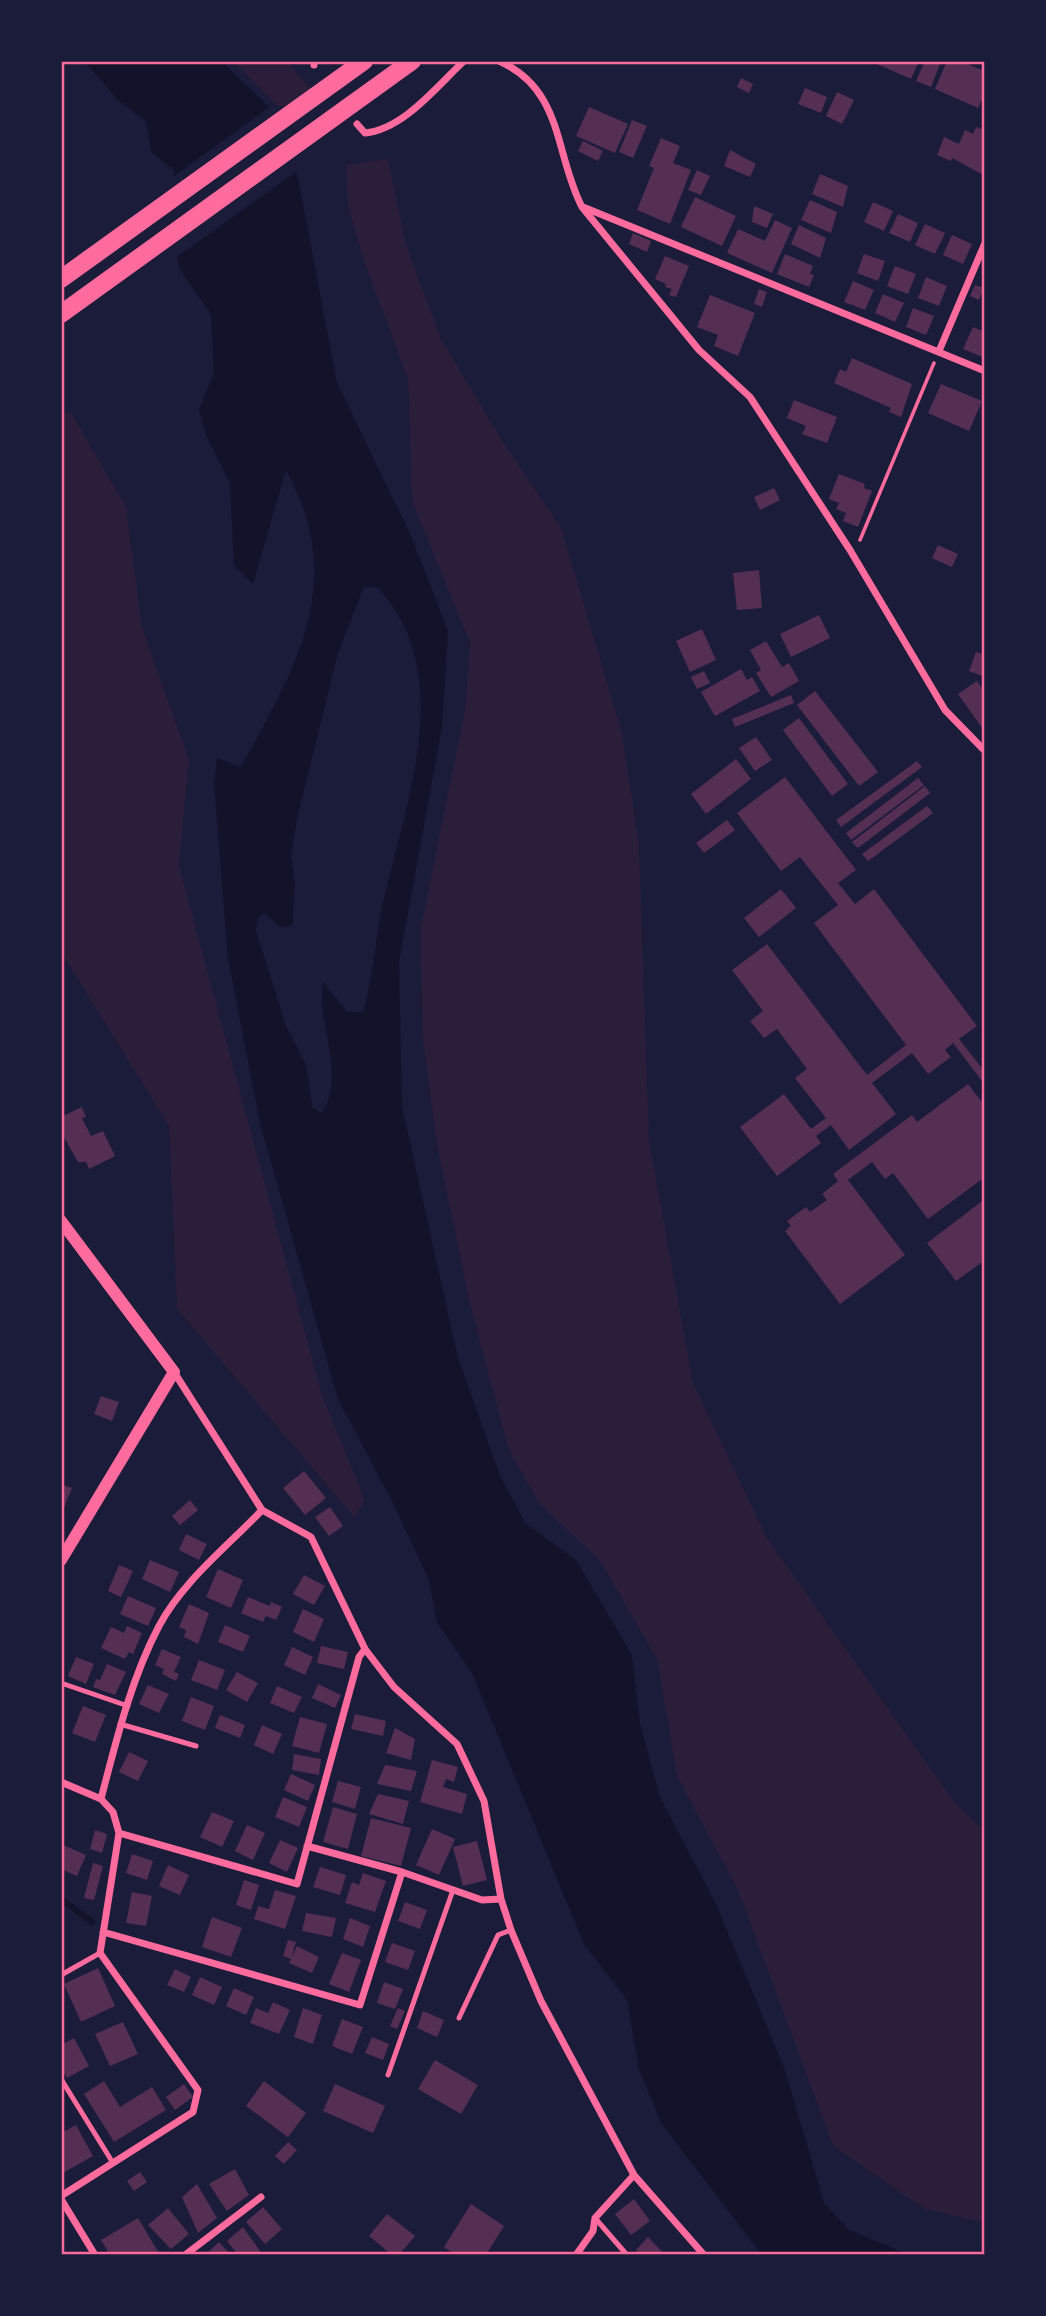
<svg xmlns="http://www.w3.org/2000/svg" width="1046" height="2316" font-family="Ubuntu,sans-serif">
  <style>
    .green { fill: #2a1e3b }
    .water { fill: #12122b; fill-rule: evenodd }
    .pier { fill: #1b1b3a }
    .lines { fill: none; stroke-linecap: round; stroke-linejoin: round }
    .stream { stroke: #12122b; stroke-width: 6 }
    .building { fill: #542f53 }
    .path { stroke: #ff6b9d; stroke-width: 3.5 }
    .service { stroke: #ff6b9d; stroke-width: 5 }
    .minor { stroke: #ff6b9d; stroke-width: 7 }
    .tertiary { stroke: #ff6b9d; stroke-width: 12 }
    .trunk { stroke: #ff6b9d; stroke-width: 18 }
    .neatline { fill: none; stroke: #ff6b9d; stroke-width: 2.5 }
  </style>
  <rect width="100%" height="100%" fill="#1b1b3a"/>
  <!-- green -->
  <path class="green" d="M233 61H287L316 95 299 110 277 106Z
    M388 159 405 242 441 339 506 447 561 527 622 733 639 844 649 1140 693 1383 767 1538 955 1803 985 1831V2223L925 2209 833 2146 738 1890 677 1776 657 1659 600 1561 538 1502 508 1448 469 1300 437 1144 423 1041 420 933 465 710 470 643 412 501 408 379 363 258 348 206 346 165Z
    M61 412 72 414 126 507 142 627 189 760 179 866 322 1395 365 1500 354 1517 177 1309 169 1126 61 952Z"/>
  <!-- water -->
  <path class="water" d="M84 61H221L288 125 337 383 411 536 448 631 442 727 399 962 402 1107 458 1358 499 1473 525 1523 576 1560 632 1655 640 1724 660 1797 716 1904 785 2070 824 2203 849 2230 909 2255H762L662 2124 639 2070 627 2000 584 1944 472 1673 437 1622 429 1580 394 1505 338 1399 260 1123 228 958 214 783 217 758 241 767C296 667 348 583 286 470L253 584 234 565 230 483 206 435 199 410 214 373 211 314 179 268 168 213 174 170 151 152 146 121 119 101ZM364 587 378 588C459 675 404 806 382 907 375 942 373 978 363 1012H347L323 982C316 1023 347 1075 322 1113L312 1107 307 1067 286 1026 256 931 258 918 264 913 280 927 292 926 295 885 291 855 297 819 338 653Z"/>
  <!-- pier -->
  <path class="pier" d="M272 105 291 123 299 170 174 259 164 213 169 180Z"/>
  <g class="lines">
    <!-- stream -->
    <path class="stream" d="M61 1899 92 1922"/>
  </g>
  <!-- building -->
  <path class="building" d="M878 61H919L911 79 877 64Z
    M925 61 940 64 931 87 916 81Z
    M947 61H971L969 65 985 71V93L978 108 935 89Z
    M741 78 753 84 749 93 737 87Z
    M805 88 827 97 821 113 798 104Z
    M837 92 854 100 842 124 826 116Z
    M589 107 628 124 615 153 576 136Z
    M632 120 647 126 633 158 619 152Z
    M976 127 985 130V176L952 158 951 161 937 155 944 137 959 144 965 130 973 134Z
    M661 138 680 146 673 163 691 170 670 224 637 210 654 168 649 166Z
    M583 141 603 151 598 161 578 151Z
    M730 150 756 164 750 177 724 166Z
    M697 170 710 176 701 195 688 190Z
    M820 174 848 186 843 207 812 194Z
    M695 197 736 216 722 246 681 227Z
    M810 200 837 212 831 233 801 220Z
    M873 202 893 211 884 231 864 222Z
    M754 206 773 214 767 228 752 222Z
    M898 214 918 223 910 242 889 233Z
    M775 220 792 228 772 273 727 253 738 229 765 241Z
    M925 224 945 233 935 254 915 245Z
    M799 225 826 238 820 258 791 244Z
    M633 233 651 241 647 252 629 244Z
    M952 235 972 244 963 264 943 255Z
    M785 254 813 266 810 274 814 275 809 287 777 274Z
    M864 254 885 261 878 281 857 273Z
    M665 256 689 266 676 297 669 295 672 289 665 287 666 284 655 279Z
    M895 266 916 274 908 294 887 286Z
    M926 277 947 286 939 306 918 298Z
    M853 281 874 290 865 310 844 302Z
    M975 285 984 288 979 300 970 296Z
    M759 289 767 292 762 307 754 304Z
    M883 294 904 303 895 322 875 313Z
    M710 295 755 313 738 356 714 346 718 335 697 327Z
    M913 308 934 316 926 335 906 327Z
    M973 327 985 332V358L963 349Z
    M852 358 912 384 901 417 889 412 891 408 834 383 840 369 846 372Z
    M941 384 982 401 969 431 928 413Z
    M794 400 837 417 827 443 802 434 806 426 787 418Z
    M839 474 865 484 864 488 872 491 858 527 843 521 846 513 836 509 839 503 829 499Z
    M774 488 780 500 760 510 754 497Z
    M938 545 958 554 952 567 932 558Z
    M759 570 762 608 737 610 733 573Z
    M819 615 830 638 791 657 780 634Z
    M702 629 716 660 690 672 676 641Z
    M766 641 782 667 789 663 799 681 771 697 756 673 761 670 750 650Z
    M976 652 985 655 982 676 969 671Z
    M741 669 747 680 752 677 760 691 715 716 701 692Z
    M704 671 710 683 697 689 691 677Z
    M977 681 985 692V732L958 694Z
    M815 691 878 772 859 786 797 705Z
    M791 695 794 703 735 727 732 719Z
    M799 718 848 784 832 796 783 730Z
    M756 737 772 760 755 771 739 748Z
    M736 759 751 779 706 814 691 794Z
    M917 761 922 767 841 827 836 820Z
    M785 777 856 870 838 883 855 904 874 889 977 1026 959 1039 985 1072V1085L953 1043 945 1050 951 1057 928 1074 912 1053 872 1083 896 1114 849 1150 831 1125 816 1136 821 1143 777 1176 740 1127 784 1094 811 1129 826 1118 795 1078 807 1069 777 1029 764 1038 750 1021 763 1011 732 970 767 944 867 1075 906 1045 814 923 838 905 800 857 781 871 737 813Z
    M918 778 924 785 851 840 846 833Z
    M925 786 930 793 858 848 852 842Z
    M927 806 933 813 868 861 862 854Z
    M727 820 735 830 704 853 696 843Z
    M781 889 796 908 759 937 744 918Z
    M968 1084 985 1106V1177L928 1219 893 1173 885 1179 872 1162 848 1180 905 1255 840 1304 785 1231 791 1226 787 1221 806 1207 810 1212 827 1200 822 1194 838 1181 833 1174 912 1115 917 1122Z
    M82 1107 86 1117 82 1118 91 1136 103 1131 115 1156 89 1169 86 1162H78L61 1132 63 1116Z
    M985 1199V1260L956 1281 927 1243Z
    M101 1396 119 1402 112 1421 94 1414Z
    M304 1471 326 1498 305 1515 283 1488Z
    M61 1484 72 1488 61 1515Z
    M190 1500 198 1510 180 1525 172 1516Z
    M330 1507 343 1526 329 1536 315 1517Z
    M186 1534 207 1544 199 1560 179 1550Z
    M150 1560 179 1572 170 1592 142 1579Z
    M119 1565 133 1571 121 1597 108 1591Z
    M218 1569 243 1580 231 1608 206 1597Z
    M304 1575 325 1586 314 1605 293 1594Z
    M128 1596 156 1608 148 1626 120 1614Z
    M248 1597 270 1606 271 1602 282 1607 276 1620 266 1616 263 1622 241 1613Z
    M189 1604 209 1613 198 1644 184 1637 186 1630 179 1627Z
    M303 1609 324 1619 314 1642 293 1632Z
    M225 1625 250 1636 243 1652 218 1642Z
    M127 1626 142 1633 133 1654 129 1652 125 1659 101 1648 111 1627 124 1633Z
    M321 1646 348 1652 344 1669 317 1663Z
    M292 1647 313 1657 305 1675 284 1665Z
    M162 1649 181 1657 174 1672 179 1674 176 1681 162 1674 164 1669 155 1665Z
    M76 1657 94 1664 86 1684 68 1676Z
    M199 1660 225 1670 217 1690 191 1680Z
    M107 1664 126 1672 115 1695 93 1687 96 1679 100 1680Z
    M237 1672 258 1683 247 1702 226 1690Z
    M318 1684 341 1695 335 1708 312 1698Z
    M148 1685 169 1694 159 1713 139 1704Z
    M277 1686 302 1697 294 1713 270 1703Z
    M191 1697 214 1706 205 1730 182 1721Z
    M83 1706 106 1715 95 1742 72 1733Z
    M355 1714 386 1721 383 1736 351 1729Z
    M220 1715 245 1725 240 1738 215 1728Z
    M300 1717 327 1724 319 1753 292 1746Z
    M262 1725 282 1734 273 1754 254 1745Z
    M395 1728 415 1739 411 1760 386 1753Z
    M129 1752 148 1761 138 1781 119 1772Z
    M294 1754 321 1759 319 1775 292 1770Z
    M432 1760 458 1767 454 1782 446 1779 443 1787 467 1794 462 1814 420 1802Z
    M385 1765 417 1771 411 1791 377 1784Z
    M291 1774 315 1785 308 1801 284 1790Z
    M338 1781 361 1787 355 1809 332 1802Z
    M378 1794 409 1801 403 1824 369 1814Z
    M283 1797 307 1807 299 1827 275 1817Z
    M333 1807 357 1814 348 1849 323 1842Z
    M212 1812 234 1821 222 1847 200 1837Z
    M371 1818 411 1828 401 1866 361 1856Z
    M247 1825 265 1833 253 1860 235 1851Z
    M432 1829 455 1839 439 1875 416 1865Z
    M95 1830 107 1834 102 1853 90 1849Z
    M280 1840 298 1848 287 1872 269 1863Z
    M477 1841 487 1880 463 1886 453 1847Z
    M61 1844 86 1855 77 1876 61 1869Z
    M132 1854 153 1861 147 1880 126 1873Z
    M93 1863 103 1866 94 1900 84 1898Z
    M168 1865 189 1875 180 1895 159 1886Z
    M320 1867 346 1875 340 1895 313 1887Z
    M363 1873 386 1881 375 1912 345 1903 352 1882 359 1885Z
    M244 1880 259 1885 251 1910 236 1905Z
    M275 1890 296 1896 285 1929 254 1919 258 1906 269 1909Z
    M132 1892 152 1896 146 1926 126 1923Z
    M405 1902 427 1910 420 1929 398 1921Z
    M306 1913 336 1918 332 1937 302 1931Z
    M212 1917 242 1928 231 1957 202 1947Z
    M350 1918 370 1926 363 1947 343 1939Z
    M288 1940 296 1942 291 1959 297 1946 319 1957 312 1973 289 1963 291 1959 283 1956Z
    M392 1943 415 1951 408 1970 385 1962Z
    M342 1953 361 1960 349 1992 329 1984Z
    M98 1968 115 2006 81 2022 64 1984Z
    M175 1969 191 1977 184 1992 167 1985Z
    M200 1977 222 1987 214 2005 192 1995Z
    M384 1982 403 1989 395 2009 377 2003Z
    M234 1988 254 1997 246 2015 226 2006Z
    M273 2002 290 2010 279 2034 250 2023 256 2008 268 2013Z
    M303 2008 322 2015 313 2044 294 2037Z
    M398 2008 405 2011 397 2029 390 2026Z
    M423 2011 444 2020 437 2037 417 2028Z
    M342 2019 363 2027 352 2054 332 2046Z
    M123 2022 138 2054 110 2066 95 2034Z
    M372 2037 389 2044 383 2060 365 2053Z
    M74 2038 89 2066 67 2078 61 2068V2045Z
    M435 2060 478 2085 461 2114 418 2089Z
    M104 2081 120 2107 152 2087 166 2110 114 2142 84 2094Z
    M264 2081 306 2113 288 2137 246 2106Z
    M184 2084 193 2097 175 2110 166 2097Z
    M335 2084 385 2106 373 2133 323 2111Z
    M76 2125 93 2156 61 2174V2133Z
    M288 2142 297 2150 284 2164 275 2156Z
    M235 2169 249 2195 227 2211 209 2184Z
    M140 2172 147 2182 134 2191 127 2181Z
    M197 2184 217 2218 198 2233 182 2197Z
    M634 2199 650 2221 631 2235 615 2214Z
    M471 2204 504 2226 486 2255H455L444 2247Z
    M263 2207 282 2229 265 2244 246 2222Z
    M168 2208 189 2234 171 2249 148 2225Z
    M387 2214 415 2236 399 2255H392L369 2236Z
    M138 2218 160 2255H110L101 2240Z
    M243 2227 263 2255H238L227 2241Z
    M648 2237 665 2255H640L636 2250Z
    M219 2242 231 2255H205Z"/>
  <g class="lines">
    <!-- path -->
    <path class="path" d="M860 540 934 363"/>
    <!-- service -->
    <path class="service" d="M61 1683 128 1706
      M120 1724 196 1746
      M61 1975 100 1953
      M459 2018 498 1935 511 1930
      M388 2075 453 1890
      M61 2079 113 2163
      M595 2218 627 2255"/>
    <!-- minor -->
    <path class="minor" d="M499 61C564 90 554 153 582 207L699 350 750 397 850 550 945 710 985 751
      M314 65V61
      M357 124 365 133C404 129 437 86 464 61
      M583 207 985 371
      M939 351 985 243
      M262 1510 311 1537 365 1649 394 1687 457 1744 484 1801 501 1899 511 1930 541 2001 634 2175 595 2218 593 2231 576 2255
      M61 1782 101 1799
      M119 1833 297 1884 359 1657 365 1649
      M307 1846 402 1872 482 1900 501 1899
      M103 1932 360 2005 402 1872
      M634 2175 704 2255
      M61 2196 193 2112 198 2090 100 1953 119 1833 113 1812 101 1799C116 1741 131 1679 159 1626 182 1582 228 1546 262 1510L174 1372
      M61 2199 95 2255
      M185 2255 261 2197"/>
    <!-- tertiary -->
    <path class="tertiary" d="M61 1221 174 1372 61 1560"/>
    <!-- trunk -->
    <path class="trunk" d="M61 279 364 61
      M61 314 412 61"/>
  </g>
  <!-- border -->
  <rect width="1046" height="2316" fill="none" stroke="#1b1b3a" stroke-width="126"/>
  <rect x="63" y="63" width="920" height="2190" class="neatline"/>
</svg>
